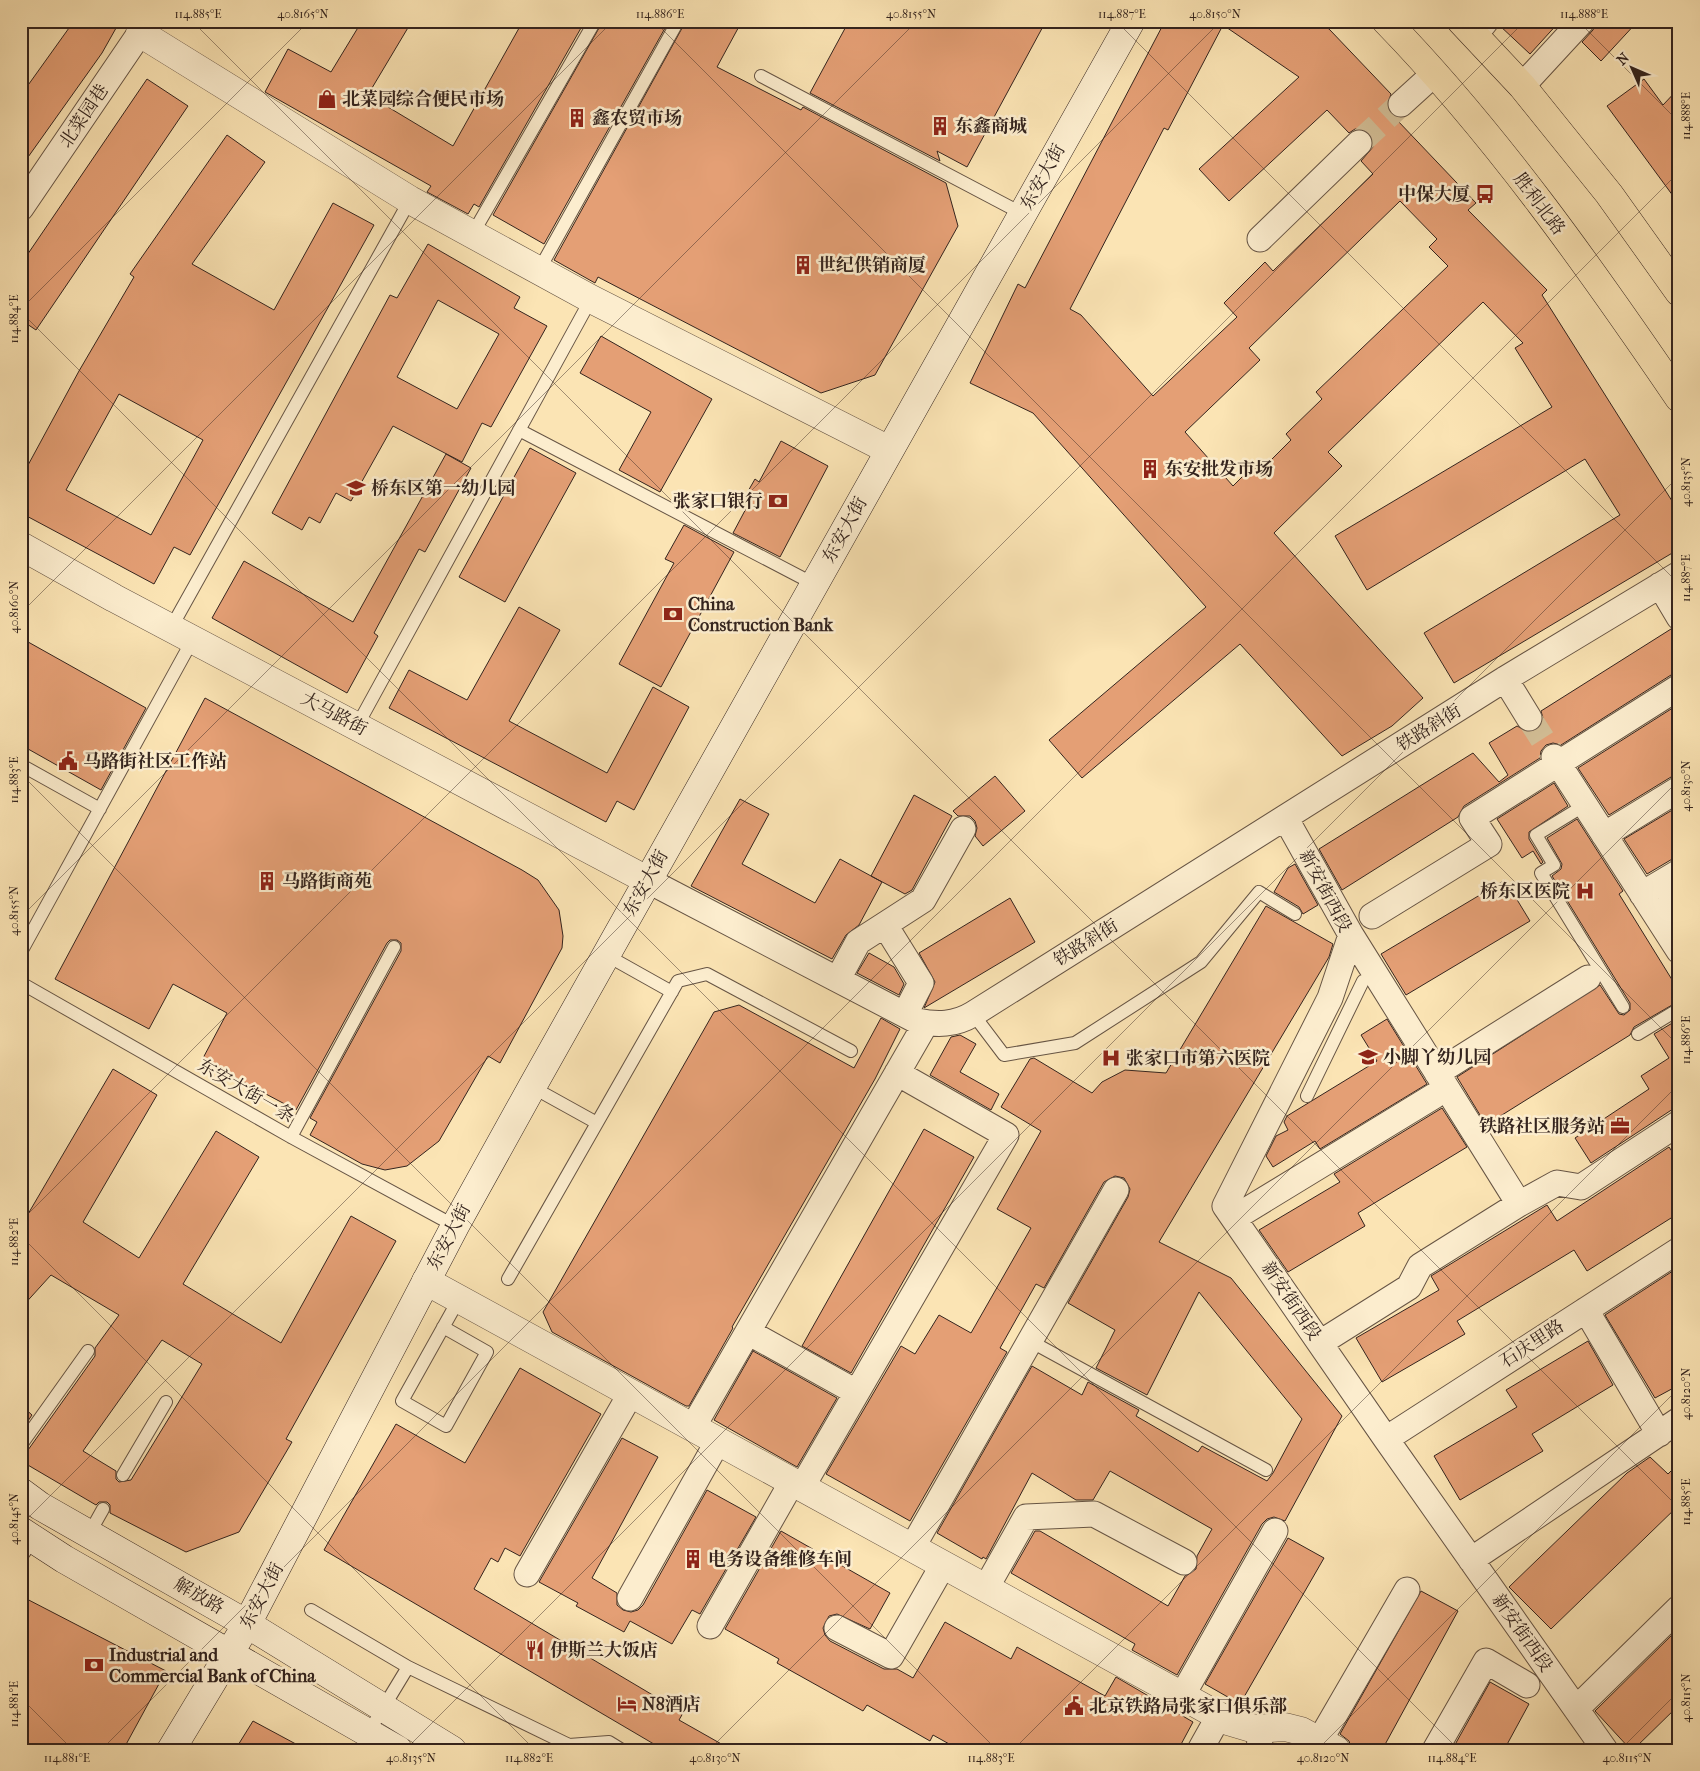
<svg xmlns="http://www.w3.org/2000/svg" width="1700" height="1771" font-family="'IM FELL French Canon','Noto Serif SC',serif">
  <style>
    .building { fill: #e49f75; stroke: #34241e; fill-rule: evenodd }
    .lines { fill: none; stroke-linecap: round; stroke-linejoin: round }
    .minor-tunnel { stroke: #d3be96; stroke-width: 25; stroke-dasharray: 25 12; stroke-linecap: butt }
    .service-casing { stroke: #665444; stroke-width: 14 }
    .minor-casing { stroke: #665444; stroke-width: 27 }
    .tertiary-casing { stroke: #665444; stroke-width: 29 }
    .secondary-casing { stroke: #34241e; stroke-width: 29 }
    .trunk-casing { stroke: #34241e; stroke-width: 29 }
    .service { stroke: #fcedce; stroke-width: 12 }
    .minor { stroke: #fcedce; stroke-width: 25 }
    .tertiary { stroke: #fcedce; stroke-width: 28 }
    .secondary { stroke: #fcedce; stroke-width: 28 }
    .trunk { stroke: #fbe4b4; stroke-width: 28 }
    .ticks { fill: none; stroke: #34241e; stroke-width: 1; stroke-opacity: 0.45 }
    .labels { text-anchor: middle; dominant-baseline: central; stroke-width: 5; stroke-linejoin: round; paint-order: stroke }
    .poi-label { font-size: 18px; font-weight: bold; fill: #34241e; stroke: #fcedce; text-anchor: start }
    .street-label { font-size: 18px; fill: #34241e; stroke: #fcedce }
    .neatline { fill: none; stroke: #34241e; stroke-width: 2 }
    .ticks-label { font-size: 12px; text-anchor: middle; fill: #34241e }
  </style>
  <rect width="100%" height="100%" fill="#fbe4b4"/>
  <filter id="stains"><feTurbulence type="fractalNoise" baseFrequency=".004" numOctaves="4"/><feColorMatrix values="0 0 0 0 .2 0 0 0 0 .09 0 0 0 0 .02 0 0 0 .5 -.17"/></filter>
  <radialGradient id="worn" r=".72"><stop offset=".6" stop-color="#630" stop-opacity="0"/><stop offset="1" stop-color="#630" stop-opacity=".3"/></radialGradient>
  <!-- building -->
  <path class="building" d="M74 21H120L102 53 21 167V95Z
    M362 21H412L369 93 390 104 388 107 453 146 523 21H585L479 207 474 204 468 214 427 192 431 186 265 92 288 49 331 72Z
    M603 21H669L544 244 493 215Z
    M686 21H742L717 67 801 110 803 107 946 183 958 226 875 375 821 393 598 277 595 283 554 260Z
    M849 21H1046L967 167 937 151 940 161 810 93Z
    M1165 21H1320L1330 30 1391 94 1387 107 1390 113 1399 118 1397 120 1476 203 1468 210 1547 290 1542 295 1679 512V549L1454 683 1424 633 1620 515 1585 459 1367 590 1335 536 1552 407 1515 348 1523 343 1483 302 1328 452 1342 466 1274 533 1423 698 1392 726 1342 756 1240 644 1082 778 1049 740 1206 607 1033 413 970 383 1018 284 1025 288ZM1223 25 1299 77 1199 169 1229 201 1327 110 1349 133 1355 129H1362L1370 133 1373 140V147L1361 161 1373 174 1273 271 1265 262 1224 303 1237 317 1153 396 1081 315 1070 309 1164 128 1168 130ZM1400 201 1437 239 1429 247 1448 266 1316 392 1322 399 1286 434 1291 440 1259 472 1253 466 1233 486 1185 432 1260 360 1249 348Z
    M1500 21H1560L1530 54 1499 25Z
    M1596 21H1638L1601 61 1582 42 1593 30Z
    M147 79 188 106 36 330 21 320V264Z
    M1644 79 1663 105 1679 88V204L1607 106Z
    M227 135 265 162 192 264 274 310 333 203 374 225 190 555 174 547 154 584 21 513V464L27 467 79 371 134 277 130 274ZM119 394 203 440 151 535 66 490Z
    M428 244 520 297 514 308 547 326 491 427 482 423 462 462 393 426 351 501 336 493 320 523 309 517 302 530 272 513 390 295 397 298ZM438 300 499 334 457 409 397 377Z
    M601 336 712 399 660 492 619 470 651 412 580 373Z
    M781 441 828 466 780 557 733 533 749 503 743 500 755 479 759 482Z
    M530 448 576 473 505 602 459 577Z
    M446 454 471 468 425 552 419 549 374 633 378 636 347 693 212 618 244 561 353 622Z
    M684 525 734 552 661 687 619 664 674 563 665 559Z
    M519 607 560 630 509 721 607 773 653 687 689 707 634 810 617 801 606 822 389 708 409 670 467 700Z
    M1671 629 1679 631V673L1671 675 1561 745 1553 743 1546 745 1541 751 1540 758 1464 806 1458 817 1342 890 1319 849 1473 753 1499 782 1508 775 1489 743 1517 726 1529 732 1537 730 1543 718 1541 711Z
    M21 638 146 708 101 790 21 745Z
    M205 698 522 870 538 880 559 910 563 936 562 948 500 1063 488 1056 439 1141 407 1166 385 1170 362 1164 310 1135 317 1122 310 1118 401 951V943L397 940H390L387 943 296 1110 202 1060 227 1013 173 984 149 1029 55 979Z
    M1679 704V775L1671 777 1609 815 1578 768Z
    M995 776 1025 811 983 846 975 836 977 828 975 821 970 816H958L953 811Z
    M1554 783 1568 806 1529 832V839L1543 862 1541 864 1533 851 1522 858 1497 819Z
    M914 795 952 816 912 890 905 894 871 876Z
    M740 799 769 814 742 864 815 903 840 859 882 882 859 925 846 935 832 959 691 886Z
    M1679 806V855L1647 874 1624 839Z
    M1577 819 1623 891 1619 894 1679 991V1001L1634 1027 1630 1035 1486 1125 1457 1077 1600 985 1619 1014 1624 1015 1630 1010V1003L1552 876 1561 869 1562 864 1547 838Z
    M1295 864 1318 905 1303 914 1299 907 1274 892 1288 868Z
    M1505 880 1530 921 1406 995 1381 954Z
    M1010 898 1035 942 924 1008 935 982 919 953Z
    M1266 906 1333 944 1329 957 1159 1242 1231 1278 1342 1416 1285 1521 1274 1517 1267 1519 1262 1524 1177 1675 1132 1650 1135 1644 1011 1573 1035 1531H1040L1168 1606 1185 1576 1196 1569 1197 1556 1212 1529 1110 1471 1093 1500H1076L1032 1473 986 1559 983 1557 982 1559 937 1533 1032 1366 1082 1395 1088 1382 1139 1410 1136 1416 1198 1452 1202 1446 1267 1481 1273 1473 1302 1419 1199 1292 1147 1395 1096 1368 1115 1330 1068 1303 1128 1197 1130 1189 1124 1178 1115 1176 1104 1182 1044 1288 1036 1284 1000 1348 1007 1352 910 1521 826 1474 901 1346 915 1354 939 1315 971 1333 1031 1228 997 1209 1041 1131 1001 1107 1030 1059 1034 1058 1092 1093 1102 1082 1125 1070 1166 1073Z
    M869 953 894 967 904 984 899 995 857 973Z
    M739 1005 854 1068 881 1018 900 1029 875 1079 732 1327 733 1328 689 1406H686L552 1332 543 1312 714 1012Z
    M1387 1019 1427 1084 1320 1149 1315 1141 1273 1167 1266 1156 1276 1136 1288 1130 1284 1122 1287 1116 1377 1061 1361 1035Z
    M1679 1019V1105L1591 1163 1575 1138 1649 1089 1641 1076 1669 1058 1654 1034Z
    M960 1035 976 1044 960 1072 999 1094 991 1110 930 1075 951 1037Z
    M113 1069 157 1095 83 1222 139 1258 216 1131 259 1157 183 1284 281 1343 351 1216 396 1241 286 1439 292 1442 239 1532 186 1552 110 1513V1505L107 1502H99L96 1505 21 1461V1453L28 1450 95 1356V1348L119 1315 51 1275 21 1308V1226ZM162 1340 202 1364 131 1480 119 1482 116 1479V1471L83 1451Z
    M1442 1108 1467 1147 1358 1213 1365 1226 1288 1272 1259 1230 1340 1182 1334 1174Z
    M924 1129 974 1157 851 1373 802 1346Z
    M1669 1147 1679 1162V1213L1587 1271 1574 1250 1457 1321 1465 1334 1382 1382 1356 1338 1439 1290 1431 1276 1547 1205 1557 1221Z
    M1679 1267V1385L1655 1398 1605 1315Z
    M1588 1341 1613 1385 1532 1434 1543 1451 1460 1500 1434 1456 1517 1407 1506 1390Z
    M753 1351 837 1398 797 1467 714 1420Z
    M520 1368 601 1414 520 1556 505 1548 498 1562 491 1558 474 1589 683 1713 679 1720 732 1750H664L324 1550 396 1424 465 1463Z
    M21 1405 32 1415 21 1431Z
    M622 1438 658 1457 592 1578 617 1593V1605L623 1610 631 1612 638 1610 643 1605 707 1490 756 1517 700 1614 692 1610 672 1644 630 1621 624 1632 576 1606 578 1603 539 1582Z
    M1650 1457 1668 1474 1679 1463V1505L1551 1629 1509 1587 1627 1473Z
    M781 1531 890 1593 870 1629 837 1614 829 1616 823 1628 825 1635 830 1641 884 1669H897L913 1678 945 1622 1011 1659 1017 1647 1105 1696 1116 1677 1193 1722 1178 1750H960L933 1735 930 1741 867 1705 863 1711 777 1663 779 1659 725 1629Z
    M1288 1538 1324 1558 1240 1704 1205 1684Z
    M1421 1591 1458 1611 1382 1750H1352L1349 1741 1340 1734Z
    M21 1596 166 1671 123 1750H21Z
    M1679 1628V1705L1633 1750H1631L1595 1711Z
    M1490 1682 1529 1704 1504 1750H1452Z
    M253 1721 307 1750H235Z"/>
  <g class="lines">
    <!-- minor-tunnel -->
    <path class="minor-tunnel" d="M1359 143 1401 104
      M1529 718 1554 757"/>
    <!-- service casing -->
    <g class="service-casing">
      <path id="service" d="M761 76 1023 214
        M472 235 595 21
        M539 270 678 21
        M519 430 814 584
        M171 628 410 200
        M357 726 591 299
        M21 765 100 809
        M1585 805 1536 835 1554 865 1541 873 1623 1007
        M21 952 193 639
        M606 955 672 992
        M21 983 291 1137 455 1226
        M973 1014 1004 1055 1075 1043 1201 962 1259 892 1295 914
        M1638 1034 1679 1009
        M532 1087 597 1123
        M1307 1096 1363 981
        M291 1137 394 947
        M508 1279 678 981 707 974 851 1051
        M443 1327 487 1352 446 1426 402 1401 459 1299
        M1030 1341 1266 1470
        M21 1445 88 1351
        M123 1475 166 1402
        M89 1534 103 1509
        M21 1557 34 1539
        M311 1610 408 1667
        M368 1733 408 1667 569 1745 609 1742 622 1750"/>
    </g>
    <!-- minor casing -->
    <g class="minor-casing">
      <path id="minor" d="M1475 35 1486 21
        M1522 86 1582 21
        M1401 104 1434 74
        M21 208 140 33 143 21
        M1260 239 1359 143
        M1660 585 1679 617
        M1505 679 1529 718
        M1554 757 1679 951
        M1286 819 1351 935 1330 998 1225 1206 1386 1439 1605 1750
        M1604 835 1679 789
        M647 880 917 1021C937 1025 955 1025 973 1014L1505 679 1679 574
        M1642 894 1679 872
        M1656 915 1679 901
        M1372 916 1489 844 1472 818 1679 687
        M885 925 921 983 905 1014
        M1351 935 1519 1204
        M838 979 858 942 923 900 963 829
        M1437 1073 1588 978
        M1234 1218 1434 1096
        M1586 1310 1659 1434
        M748 1332 856 1392
        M1320 1343 1409 1287 1420 1266 1519 1204 1557 1183 1581 1187 1679 1123
        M693 1427 926 1023
        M1386 1439 1679 1250
        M802 1487 1006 1135 897 1073
        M912 1548 1116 1190
        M1471 1560 1679 1420
        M527 1574 631 1393
        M986 1588 1026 1517 1094 1514 1184 1562
        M630 1598 718 1441
        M710 1626 792 1482
        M837 1628 891 1656 943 1565
        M1182 1696 1275 1531
        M1576 1709 1679 1608
        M1320 1740 1407 1590
        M1200 1750 1219 1716
        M1259 1750 1261 1728
        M1435 1750 1486 1661 1527 1685"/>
    </g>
    <!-- tertiary casing -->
    <g class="tertiary-casing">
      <path id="tertiary" d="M140 33 410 200 591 299 889 450
        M21 546 114 598 647 880
        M426 1281 1228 1721 1255 1729 1285 1727 1301 1731 1336 1750"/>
    </g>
    <!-- secondary casing -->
    <g class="secondary-casing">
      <path id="secondary" d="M21 1492 40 1506 247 1624 452 1750
        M21 1531 64 1559 398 1750
        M171 1750 247 1624 455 1226 532 1087 1131 21"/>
    </g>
    <!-- trunk casing -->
    <g class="trunk-casing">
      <path id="trunk" d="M1386 21C1495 133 1591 269 1679 398
        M1461 21 1522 86 1609 194 1679 292"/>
    </g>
    <!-- service -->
    <use href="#service" class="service"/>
    <!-- minor -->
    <use href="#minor" class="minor"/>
    <!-- tertiary -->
    <use href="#tertiary" class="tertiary"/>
    <!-- secondary -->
    <use href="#secondary" class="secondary"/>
    <!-- trunk -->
    <use href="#trunk" class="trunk"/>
  </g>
  <!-- ticks -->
  <path class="ticks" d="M192 21 1679 1508M654 21 1679 1046M1116 21 1679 584M1578 21 1679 122M21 309 309 21M21 312 1459 1750M21 613 613 21M21 774 997 1750M21 917 917 21M21 1221 1221 21M21 1236 535 1750M21 1525 1525 21M21 1698 73 1750M101 1750 1679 172M405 1750 1679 476M709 1750 1679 780M1013 1750 1679 1084M1317 1750 1679 1388M1620 1750 1679 1691"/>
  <!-- icons -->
  <defs>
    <g id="shop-bare" transform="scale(1.5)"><path d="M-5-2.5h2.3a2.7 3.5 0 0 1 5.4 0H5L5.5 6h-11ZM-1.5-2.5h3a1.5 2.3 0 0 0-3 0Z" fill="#8f2418" stroke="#fcedce" stroke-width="2.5" paint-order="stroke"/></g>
    <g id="building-bare" transform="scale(1.5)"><path d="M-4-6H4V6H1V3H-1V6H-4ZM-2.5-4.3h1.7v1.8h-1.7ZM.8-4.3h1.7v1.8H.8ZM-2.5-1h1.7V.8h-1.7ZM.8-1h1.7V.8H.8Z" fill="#8f2418" stroke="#fcedce" stroke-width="2.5" paint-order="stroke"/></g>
    <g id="bus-bare" transform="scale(1.5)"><path d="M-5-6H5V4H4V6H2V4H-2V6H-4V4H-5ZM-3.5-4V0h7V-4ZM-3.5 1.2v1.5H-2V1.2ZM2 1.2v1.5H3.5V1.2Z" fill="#8f2418" stroke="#fcedce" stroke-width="2.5" paint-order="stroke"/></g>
    <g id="school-bare" transform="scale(1.5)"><path d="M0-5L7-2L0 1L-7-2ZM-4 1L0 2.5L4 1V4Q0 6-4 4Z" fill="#8f2418" stroke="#fcedce" stroke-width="2.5" paint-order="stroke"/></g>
    <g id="bank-bare" transform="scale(1.5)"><path d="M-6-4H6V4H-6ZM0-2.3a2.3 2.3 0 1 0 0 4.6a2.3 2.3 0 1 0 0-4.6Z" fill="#8f2418" stroke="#fcedce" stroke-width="2.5" paint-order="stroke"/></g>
    <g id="civic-bare" transform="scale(1.5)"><path d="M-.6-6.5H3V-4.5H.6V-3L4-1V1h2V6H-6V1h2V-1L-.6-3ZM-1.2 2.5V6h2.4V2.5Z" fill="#8f2418" stroke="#fcedce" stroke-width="2.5" paint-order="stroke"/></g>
    <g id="hospital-bare" transform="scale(1.5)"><path d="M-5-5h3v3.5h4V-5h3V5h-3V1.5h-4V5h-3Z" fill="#8f2418" stroke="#fcedce" stroke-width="2.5" paint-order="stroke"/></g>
    <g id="office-bare" transform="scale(1.5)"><path d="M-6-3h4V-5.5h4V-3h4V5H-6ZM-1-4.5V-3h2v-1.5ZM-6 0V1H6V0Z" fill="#8f2418" stroke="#fcedce" stroke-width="2.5" paint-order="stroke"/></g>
    <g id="restaurant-bare" transform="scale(1.5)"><path d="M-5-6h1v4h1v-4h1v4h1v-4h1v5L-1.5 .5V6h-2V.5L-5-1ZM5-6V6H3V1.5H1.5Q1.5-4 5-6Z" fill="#8f2418" stroke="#fcedce" stroke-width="2.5" paint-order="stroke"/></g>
    <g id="hotel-bare" transform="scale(1.5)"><path d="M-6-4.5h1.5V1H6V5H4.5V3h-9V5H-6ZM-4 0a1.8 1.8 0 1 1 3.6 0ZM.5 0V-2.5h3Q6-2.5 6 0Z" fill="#8f2418" stroke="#fcedce" stroke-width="2.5" paint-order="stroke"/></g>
  </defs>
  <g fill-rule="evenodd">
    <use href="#shop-bare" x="327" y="99"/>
    <use href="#building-bare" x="577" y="118"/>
    <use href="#building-bare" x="940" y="126"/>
    <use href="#bus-bare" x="1485" y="194"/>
    <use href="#building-bare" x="803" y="265"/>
    <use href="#building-bare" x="1150" y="469"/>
    <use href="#school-bare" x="356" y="488"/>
    <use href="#bank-bare" x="778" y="501"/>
    <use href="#bank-bare" x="673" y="614"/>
    <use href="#civic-bare" x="68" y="761"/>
    <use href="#building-bare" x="267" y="881"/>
    <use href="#hospital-bare" x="1585" y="891"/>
    <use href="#school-bare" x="1368" y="1057"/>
    <use href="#hospital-bare" x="1111" y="1058"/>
    <use href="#office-bare" x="1620" y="1126"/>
    <use href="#building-bare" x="693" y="1559"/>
    <use href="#restaurant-bare" x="535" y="1650"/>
    <use href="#bank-bare" x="94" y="1665"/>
    <use href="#hotel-bare" x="627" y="1704"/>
    <use href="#civic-bare" x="1074" y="1706"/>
  </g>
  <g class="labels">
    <!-- poi labels -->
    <g class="poi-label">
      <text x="342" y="99">北菜园综合便民市场</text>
      <text x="592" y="118">鑫农贸市场</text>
      <text x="955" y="126">东鑫商城</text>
      <text x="1470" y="194" text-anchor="end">中保大厦</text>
      <text x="818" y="265">世纪供销商厦</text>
      <text x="1165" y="469">东安批发市场</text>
      <text x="371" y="488">桥东区第一幼儿园</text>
      <text x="763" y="501" text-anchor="end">张家口银行</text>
      <text x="688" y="604">China<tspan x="688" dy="21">Construction Bank</tspan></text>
      <text x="83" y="761">马路街社区工作站</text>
      <text x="282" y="881">马路街商苑</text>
      <text x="1570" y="891" text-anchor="end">桥东区医院</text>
      <text x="1383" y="1057">小脚丫幼儿园</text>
      <text x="1126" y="1058">张家口市第六医院</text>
      <text x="1605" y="1126" text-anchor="end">铁路社区服务站</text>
      <text x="708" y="1559">电务设备维修车间</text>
      <text x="550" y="1650">伊斯兰大饭店</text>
      <text x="109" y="1655">Industrial and<tspan x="109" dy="21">Commercial Bank of China</tspan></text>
      <text x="642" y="1704">N8酒店</text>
      <text x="1089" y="1706">北京铁路局张家口俱乐部</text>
    </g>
    <!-- street labels -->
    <g class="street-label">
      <text transform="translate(84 116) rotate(-56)">北菜园巷</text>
      <text transform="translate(1043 177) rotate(-61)">东安大街</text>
      <text transform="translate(1539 204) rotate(53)">胜利北路</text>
      <text transform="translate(845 530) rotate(-61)">东安大街</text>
      <text transform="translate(334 714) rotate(28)">大马路街</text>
      <text transform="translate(1429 728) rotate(-32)">铁路斜街</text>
      <text transform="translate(646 883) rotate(-61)">东安大街</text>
      <text transform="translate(1325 891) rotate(62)">新安街西段</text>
      <text transform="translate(1086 943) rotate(-32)">铁路斜街</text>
      <text transform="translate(246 1091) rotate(30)">东安大街一条</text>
      <text transform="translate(449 1237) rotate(-62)">东安大街</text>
      <text transform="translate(1291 1301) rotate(56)">新安街西段</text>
      <text transform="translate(1532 1344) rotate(-33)">石庆里路</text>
      <text transform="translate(199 1596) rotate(30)">解放路</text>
      <text transform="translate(262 1596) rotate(-62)">东安大街</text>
      <text transform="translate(1522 1633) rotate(55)">新安街西段</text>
    </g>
  </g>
  <!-- margin -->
  <rect width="1700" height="1771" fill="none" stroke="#fbe4b4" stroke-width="55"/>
  <!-- north arrow -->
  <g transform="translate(1632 68) rotate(315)" stroke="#fcedce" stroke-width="4" paint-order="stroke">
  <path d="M0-4L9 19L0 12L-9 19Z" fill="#34241e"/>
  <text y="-8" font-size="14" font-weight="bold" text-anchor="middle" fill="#34241e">N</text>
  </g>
  <rect x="28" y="28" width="1644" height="1716" class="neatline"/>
  <g class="ticks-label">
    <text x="198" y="18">114.885°E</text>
    <text x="303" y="18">40.8165°N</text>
    <text x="660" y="18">114.886°E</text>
    <text x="911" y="18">40.8155°N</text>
    <text x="1122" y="18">114.887°E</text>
    <text x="1215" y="18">40.8150°N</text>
    <text x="1584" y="18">114.888°E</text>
    <text transform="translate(1686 116) rotate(-90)" y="4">114.888°E</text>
    <text transform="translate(14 319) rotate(-90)" y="4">114.884°E</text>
    <text transform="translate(1686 482) rotate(-90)" y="4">40.8135°N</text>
    <text transform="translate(1686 578) rotate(-90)" y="4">114.887°E</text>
    <text transform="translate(14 607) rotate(-90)" y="4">40.8160°N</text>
    <text transform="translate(14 780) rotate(-90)" y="4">114.883°E</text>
    <text transform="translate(1686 786) rotate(-90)" y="4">40.8130°N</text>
    <text transform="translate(14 911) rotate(-90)" y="4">40.8155°N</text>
    <text transform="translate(1686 1040) rotate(-90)" y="4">114.886°E</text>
    <text transform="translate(14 1242) rotate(-90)" y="4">114.882°E</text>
    <text transform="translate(1686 1394) rotate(-90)" y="4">40.8120°N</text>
    <text transform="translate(1686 1502) rotate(-90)" y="4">114.885°E</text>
    <text transform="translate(14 1519) rotate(-90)" y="4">40.8145°N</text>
    <text transform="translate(1686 1698) rotate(-90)" y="4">40.8115°N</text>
    <text transform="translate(14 1704) rotate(-90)" y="4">114.881°E</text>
    <text x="67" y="1762">114.881°E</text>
    <text x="411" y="1762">40.8135°N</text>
    <text x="529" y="1762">114.882°E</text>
    <text x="715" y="1762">40.8130°N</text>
    <text x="991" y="1762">114.883°E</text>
    <text x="1323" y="1762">40.8120°N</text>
    <text x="1452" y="1762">114.884°E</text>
    <text x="1627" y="1762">40.8115°N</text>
  </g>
  <rect width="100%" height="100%" filter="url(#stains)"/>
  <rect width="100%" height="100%" fill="url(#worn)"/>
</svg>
